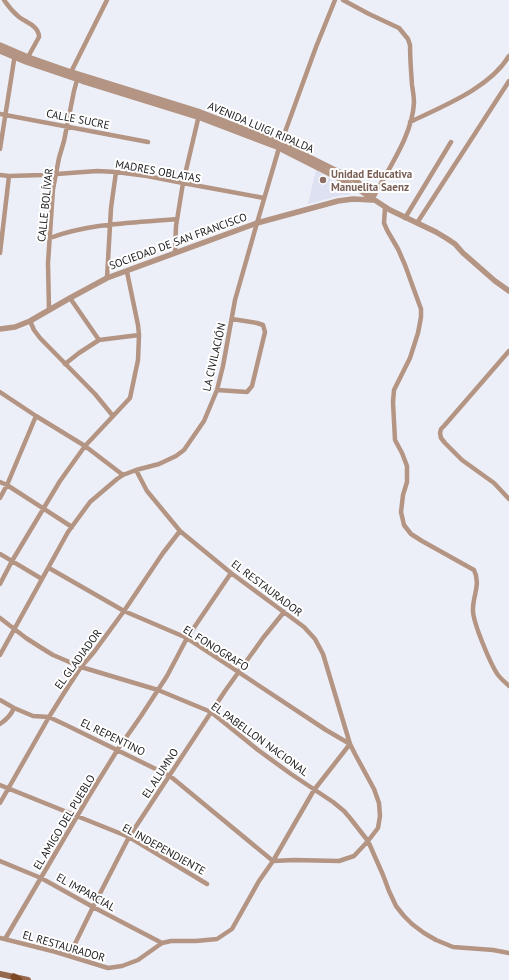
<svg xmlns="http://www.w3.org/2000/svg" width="509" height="980" font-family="'PT Sans',sans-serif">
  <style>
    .built { fill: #dee1f1 }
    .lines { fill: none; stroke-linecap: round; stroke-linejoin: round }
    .minor { stroke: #b49482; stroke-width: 4.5 }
    .tertiary { stroke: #b49482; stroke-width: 5.5 }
    .secondary { stroke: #95684d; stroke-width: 6 }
    .primary { stroke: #7d4826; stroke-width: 7 }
    .education-dot { fill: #8d6e63; stroke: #fff; stroke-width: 1.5 }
    .labels { text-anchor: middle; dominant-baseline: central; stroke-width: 4; stroke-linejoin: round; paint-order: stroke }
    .street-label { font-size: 11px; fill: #202023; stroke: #fff }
    .education-label { font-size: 11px; font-weight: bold; fill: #785e54; stroke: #fff; text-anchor: start }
  </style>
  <rect width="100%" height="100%" fill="#edeff8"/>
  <!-- built -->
  <path class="built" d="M316 170 350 191 351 193 349 195H342L308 204Z"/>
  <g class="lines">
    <!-- minor -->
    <path class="minor" d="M4 0C8 6 13 12 19 17 27 23 39 26 39 37L28 57
      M343 0 369 14 399 28 408 39 410 45C410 58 411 71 412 85 413 91 414 97 414 103 412 137 387 170 372 200
      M70 74 107 0
      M0 114 148 142
      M410 122C443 106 490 88 509 56
      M281 143 316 47 335 0
      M0 149 15 54
      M0 175 9 176 43 175 97 171 116 172 147 176 183 183 264 198
      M385 208 384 223 387 230 398 249 405 265 421 309V317L418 333 410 358 394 390 393 402 395 440 402 453 407 466V482L403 495 401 512 404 525 411 534 422 541 474 570C481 584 473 595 473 609 472 621 491 665 498 675 501 679 506 683 509 686
      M405 218 451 142
      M417 223 509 81
      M50 238C90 223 134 223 177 219
      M175 252 176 226 183 183 199 115
      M0 253 9 176
      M107 278 111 208 116 172
      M70 298 99 340
      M49 310 48 263 53 189 59 158 64 141 74 91 77 80
      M30 321 34 330 40 338 95 394 113 416
      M509 351 444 426 441 429 440 433 441 438 445 443 462 460 494 483 509 499
      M65 364 79 353 99 340 139 335
      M217 390 247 392 252 386 265 332 263 325 257 323 232 319
      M0 392 36 416 85 446 123 475
      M0 482 7 485 72 527
      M0 498 7 485 36 416
      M0 554 42 579
      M49 568 124 611 187 638 326 730 350 744 355 754 374 789 379 803 380 816 378 828 368 841 354 856 339 861 294 860 273 861
      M0 584 12 561 60 481 85 446 130 398 138 360 139 335 138 325 127 272
      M0 618 26 638 40 647 53 655 81 667 158 690 211 712 258 750 291 774 333 802 344 811 350 818 368 841 383 875 389 891 396 906 404 916 412 924 424 933 436 940 453 947 493 950 509 953
      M0 655 68 532 90 502 117 479 123 475 136 470 159 464 176 456 184 450 204 421 217 390 223 366 235 300 257 223 279 148
      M0 700 14 708 33 716 49 717 66 725 170 776 273 861
      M0 724C6 720 11 715 14 708
      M0 785 129 837 207 884
      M0 803 8 789 49 717 64 693 81 667 94 652 124 611 163 553 180 531
      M0 861 41 878 93 907 162 943
      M0 938 56 952 108 968 122 966 138 960 162 943 171 941H196L217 939 232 929 259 881 273 861 314 790 350 744 323 654 315 639 304 627 231 573 180 531 147 491 136 470
      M5 939 89 796 118 749 141 716 167 676 187 638 231 573
      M69 956 93 907 129 837 225 691 263 638 284 612"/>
    <!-- tertiary -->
    <path class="tertiary" d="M0 45 28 57 71 72 200 112 281 143 353 179 368 189 372 199
      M0 51 26 62 82 81 198 117 277 147 350 184 390 210 436 232 446 238 455 244 463 253 495 281 509 291
      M0 329 15 327 30 321 70 298 107 278 257 223 338 201 353 199 372 200"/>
    <!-- secondary -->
    <path class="secondary" d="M0 974 28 980"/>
    <!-- primary -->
    <path class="primary" d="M14 977 19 980"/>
  </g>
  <!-- markers -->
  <circle class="education-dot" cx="323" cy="180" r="4"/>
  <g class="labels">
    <!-- street labels -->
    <g class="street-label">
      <text transform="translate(78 119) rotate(11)">CALLE SUCRE</text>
      <text transform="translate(261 127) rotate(23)">AVENIDA LUIGI RIPALDA</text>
      <text transform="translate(158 171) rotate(10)">MADRES OBLATAS</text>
      <text transform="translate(45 205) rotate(-84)">CALLE BOLÍVAR</text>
      <text transform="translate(178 241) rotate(-20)">SOCIEDAD DE SAN FRANCISCO</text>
      <text transform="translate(214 357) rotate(-77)">LA CIVILACIÓN</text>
      <text transform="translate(267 588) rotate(37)">EL RESTAURADOR</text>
      <text transform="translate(216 648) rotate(32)">EL FONOGRAFO</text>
      <text transform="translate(78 659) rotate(-54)">EL GLADIADOR</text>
      <text transform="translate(113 737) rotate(26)">EL REPENTINO</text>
      <text transform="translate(260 739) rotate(36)">EL PABELLON NACIONAL</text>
      <text transform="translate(160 773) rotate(-57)">EL ALUMNO</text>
      <text transform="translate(64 822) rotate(-59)">EL AMIGO DEL PUEBLO</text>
      <text transform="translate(164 849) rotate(29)">EL INDEPENDIENTE</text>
      <text transform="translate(86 892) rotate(29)">EL IMPARCIAL</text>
      <text transform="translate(64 946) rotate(16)">EL RESTAURADOR</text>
    </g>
    <!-- education labels -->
    <g class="education-label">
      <text x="331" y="174">Unidad Educativa<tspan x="331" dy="13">Manuelita Saenz</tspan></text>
    </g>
  </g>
</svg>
